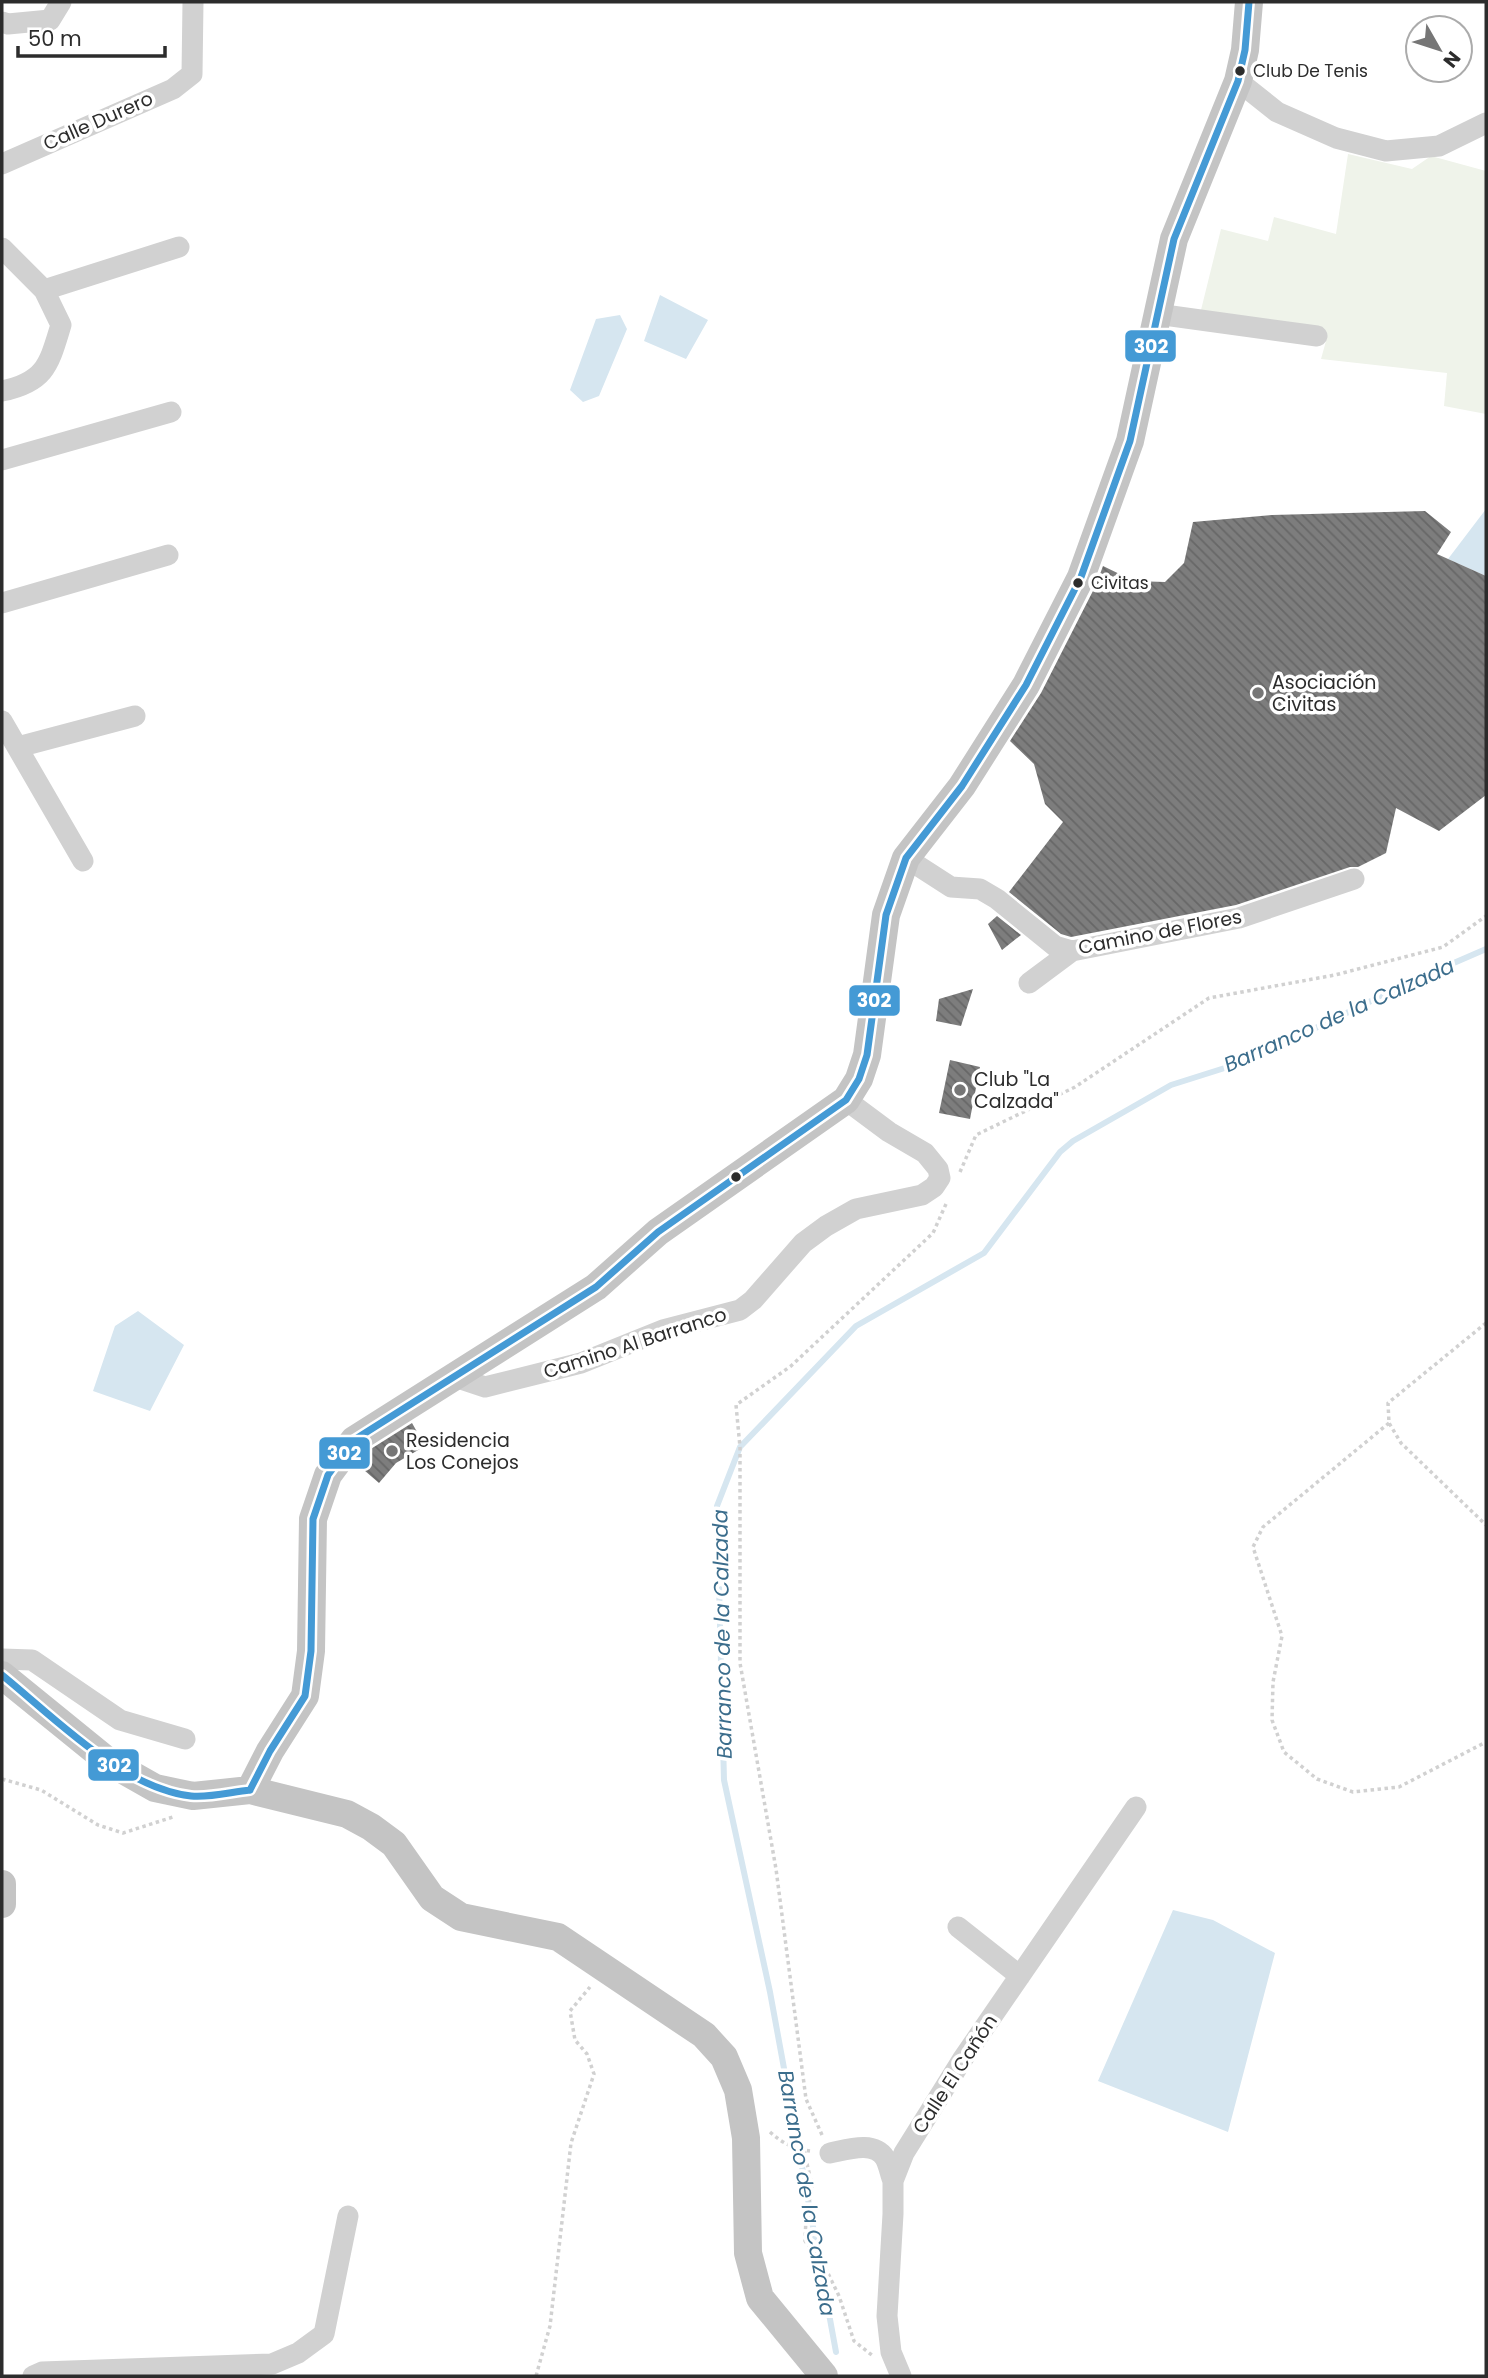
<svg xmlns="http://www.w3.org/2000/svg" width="1488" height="2378" font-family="Poppins,sans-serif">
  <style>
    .grass { fill: #eff3ea }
    .water { fill: #d6e6f0 }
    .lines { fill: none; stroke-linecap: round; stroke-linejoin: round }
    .stream { stroke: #d6e6f0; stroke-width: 6 }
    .building { fill: url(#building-back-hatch) }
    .path { stroke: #d1d1d1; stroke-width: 3.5; stroke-dasharray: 3.5 3.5; stroke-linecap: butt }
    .minor { stroke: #d1d1d1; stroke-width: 21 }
    .major { stroke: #c4c4c4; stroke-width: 28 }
    .bus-1-casing { stroke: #fff; stroke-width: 12 }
    .bus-1 { stroke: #449ad5; stroke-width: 7 }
    .bus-dot { fill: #2c2c2c; stroke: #fff; stroke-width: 2.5 }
    .poi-dot { fill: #767676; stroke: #fff; stroke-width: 2.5 }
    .labels { text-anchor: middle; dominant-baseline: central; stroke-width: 7; stroke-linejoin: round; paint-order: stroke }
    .bus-label { font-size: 17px; fill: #2c2c2c; stroke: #fff; text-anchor: start }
    .street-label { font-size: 19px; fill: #2c2c2c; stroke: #fff }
    .poi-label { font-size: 19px; fill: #2c2c2c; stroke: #fff; text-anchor: start }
    .water-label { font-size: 21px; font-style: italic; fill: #3b6d8c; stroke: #fff }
    .line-badge { stroke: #fff; stroke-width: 2.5 }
    .badge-label { font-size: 19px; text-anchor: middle; font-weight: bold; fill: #fff }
  </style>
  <defs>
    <pattern id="building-back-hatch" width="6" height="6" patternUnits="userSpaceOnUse" patternTransform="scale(1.75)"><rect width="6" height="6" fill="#7d7d7d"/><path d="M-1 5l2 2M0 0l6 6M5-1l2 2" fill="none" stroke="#676767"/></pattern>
  </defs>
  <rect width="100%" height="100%" fill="#fff"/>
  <!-- grass -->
  <path class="grass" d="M1348 154 1412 169 1431 156 1486 171V414L1444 406 1447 373 1321 359 1326 341 1201 310 1221 229 1268 241 1274 217 1336 234Z"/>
  <!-- water -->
  <path class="water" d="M660 295 708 320 686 359 644 341Z
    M620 315 627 329 599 396 583 402 570 390 596 319Z
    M1486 509V576L1448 559Z
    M138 1311 184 1345 150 1411 93 1391 115 1326Z
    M1173 1910 1213 1920 1275 1953 1228 2132 1098 2081Z"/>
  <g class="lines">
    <!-- stream -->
    <path class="stream" d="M836 2352 770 1992 724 1780 717 1506 740 1447 856 1326 984 1253 1060 1152 1073 1141 1171 1085 1250 1060 1410 982 1486 949"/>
  </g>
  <!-- building -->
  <path class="building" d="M1425 511 1451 532 1437 554 1486 576V795L1439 831 1396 808 1386 853 1358 867H1350L1236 905 1071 937 1061 934 1009 892 1063 822 1045 804 1034 764 1010 741 1041 693 1096 585 1103 566 1134 581 1165 582 1184 563 1193 522 1272 515Z
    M997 916 1021 935 1002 950 988 924Z
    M973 989 961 1026 936 1021 939 999Z
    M950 1060 980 1067 970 1119 939 1113Z
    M412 1423 425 1446 396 1463 379 1483 357 1464 366 1452Z"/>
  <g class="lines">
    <!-- path -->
    <path class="path" d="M960 1172 976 1135 1075 1087 1209 998 1335 975 1443 947 1486 916
      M1486 1323 1388 1403 1389 1423 1401 1443 1486 1525
      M1389 1423 1263 1527 1253 1547 1282 1636 1273 1682 1272 1720 1284 1752 1317 1779 1353 1792 1399 1787 1486 1742
      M2 1779 41 1790 98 1825 123 1833 173 1817
      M770 2132C782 2143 794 2149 810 2151
      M822 2135 806 2099 776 1869 740 1663V1447L736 1405 791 1366 933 1233 946 1204
      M804 2150 812 2186 806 2218 805 2241 824 2265 839 2296 854 2341 873 2356
      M536 2376 550 2326 571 2143 594 2074 587 2054 575 2040 570 2011 590 1987"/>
    <!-- minor -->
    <path class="minor" d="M2 22 8 24 50 20 61 2
      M1238 81 1277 112 1336 138 1386 151 1439 146 1486 123
      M2 164 173 89 192 74 193 2
      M2 248 44 290 61 325C49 364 46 382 2 391
      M44 290 179 247
      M1157 314 1317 336
      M2 460 171 412
      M2 603 168 555
      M2 721 83 861
      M18 747 135 716
      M906 858 951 887 980 889 997 899 1055 946 1072 951 1239 918 1354 879
      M1029 983 1072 951
      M455 1377 485 1387 581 1363 663 1330 740 1310 753 1300 803 1243 826 1226 856 1209 922 1195 934 1187 940 1178 938 1169 925 1153 889 1132 846 1100
      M2 1659 32 1660 120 1720 185 1739
      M958 1927 1020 1976
      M830 2153C846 2150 874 2140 885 2158 889 2165 890 2174 893 2181
      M33 2376 42 2372 272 2364 298 2353 324 2334 348 2216
      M901 2376 891 2352 887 2316 893 2214V2181L904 2153 962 2060 1136 1807"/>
    <!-- major -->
    <path class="major" d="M2 1675 109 1762 155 1788 193 1796 250 1790 347 1814 371 1827 394 1844 432 1898 461 1917 558 1937 704 2035 724 2057 738 2090 746 2138 748 2253 760 2298 824 2376
      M250 1790 270 1751 305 1696 311 1651 313 1519 328 1475 354 1440 596 1287 658 1232 846 1100 859 1079 867 1055 886 915 906 858 962 786 1026 685 1081 577 1130 441 1174 239 1238 81 1245 50 1249 2
      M2 1884V1904"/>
    <!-- bus-1 casing -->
    <g class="bus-1-casing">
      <path id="bus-1" d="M2 1675C55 1718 122 1788 191 1796 209 1798 231 1792 250 1790
        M250 1790 270 1751 305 1696 311 1651 313 1519 328 1475 354 1440 596 1287 658 1232 846 1100 859 1079 867 1055 886 915 906 858 962 786 1026 685 1081 577 1130 441 1174 239 1238 81 1245 50 1249 2"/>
    </g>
    <!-- bus-1 -->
    <use href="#bus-1" class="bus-1"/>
  </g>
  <!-- markers -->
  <g class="bus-dot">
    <circle cx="1240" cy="71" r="6"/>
    <circle cx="1078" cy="583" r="6"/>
    <circle cx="736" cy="1177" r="6"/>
  </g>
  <g class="poi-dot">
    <circle cx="1258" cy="693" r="7"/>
    <circle cx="960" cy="1090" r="7"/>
    <circle cx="392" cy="1451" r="7"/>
  </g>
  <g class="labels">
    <!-- bus labels -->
    <g class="bus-label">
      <text x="1253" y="71">Club De Tenis</text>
      <text x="1091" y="583">Civitas</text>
    </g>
    <!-- street labels -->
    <g class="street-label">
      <text transform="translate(98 121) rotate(-24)">Calle Durero</text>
      <text transform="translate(1160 932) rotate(-11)">Camino de Flores</text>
      <text transform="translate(635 1343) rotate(-18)">Camino Al Barranco</text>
      <text transform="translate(955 2074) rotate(-57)">Calle El Cañón</text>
    </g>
    <!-- poi labels -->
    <g class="poi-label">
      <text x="1272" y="682">Asociación<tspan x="1272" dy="22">Civitas</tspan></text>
      <text x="974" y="1079">Club "La<tspan x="974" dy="22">Calzada"</tspan></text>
      <text x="406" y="1440">Residencia<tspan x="406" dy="22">Los Conejos</tspan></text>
    </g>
    <!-- water labels -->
    <g class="water-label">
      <text transform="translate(1339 1015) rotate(-24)">Barranco de la Calzada</text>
      <text transform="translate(722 1634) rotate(-91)">Barranco de la Calzada</text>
      <text transform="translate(807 2193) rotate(80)">Barranco de la Calzada</text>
    </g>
  </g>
  <g class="line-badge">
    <rect x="1124" y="329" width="53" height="34" rx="7" fill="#449ad5"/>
    <rect x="848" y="984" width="53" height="33" rx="7" fill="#449ad5"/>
    <rect x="318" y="1436" width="53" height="34" rx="7" fill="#449ad5"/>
    <rect x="87" y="1748" width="53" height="34" rx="7" fill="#449ad5"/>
  </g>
  <g class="badge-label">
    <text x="1151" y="353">302</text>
    <text x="874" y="1007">302</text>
    <text x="344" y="1460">302</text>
    <text x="114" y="1772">302</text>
  </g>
  <!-- border -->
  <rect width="1488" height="2378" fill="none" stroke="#2c2c2c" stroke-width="7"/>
  <!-- north arrow -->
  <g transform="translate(1439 49) rotate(129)"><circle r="33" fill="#ffffff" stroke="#ababab" stroke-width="2"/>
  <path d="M0-5L12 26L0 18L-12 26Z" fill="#767676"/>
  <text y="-10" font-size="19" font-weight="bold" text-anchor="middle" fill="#2c2c2c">N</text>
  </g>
  <!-- scale -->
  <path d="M18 46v10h147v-10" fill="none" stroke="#2c2c2c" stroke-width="3.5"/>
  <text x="28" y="46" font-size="21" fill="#2c2c2c" stroke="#ffffff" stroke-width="5" paint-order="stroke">50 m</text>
</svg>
